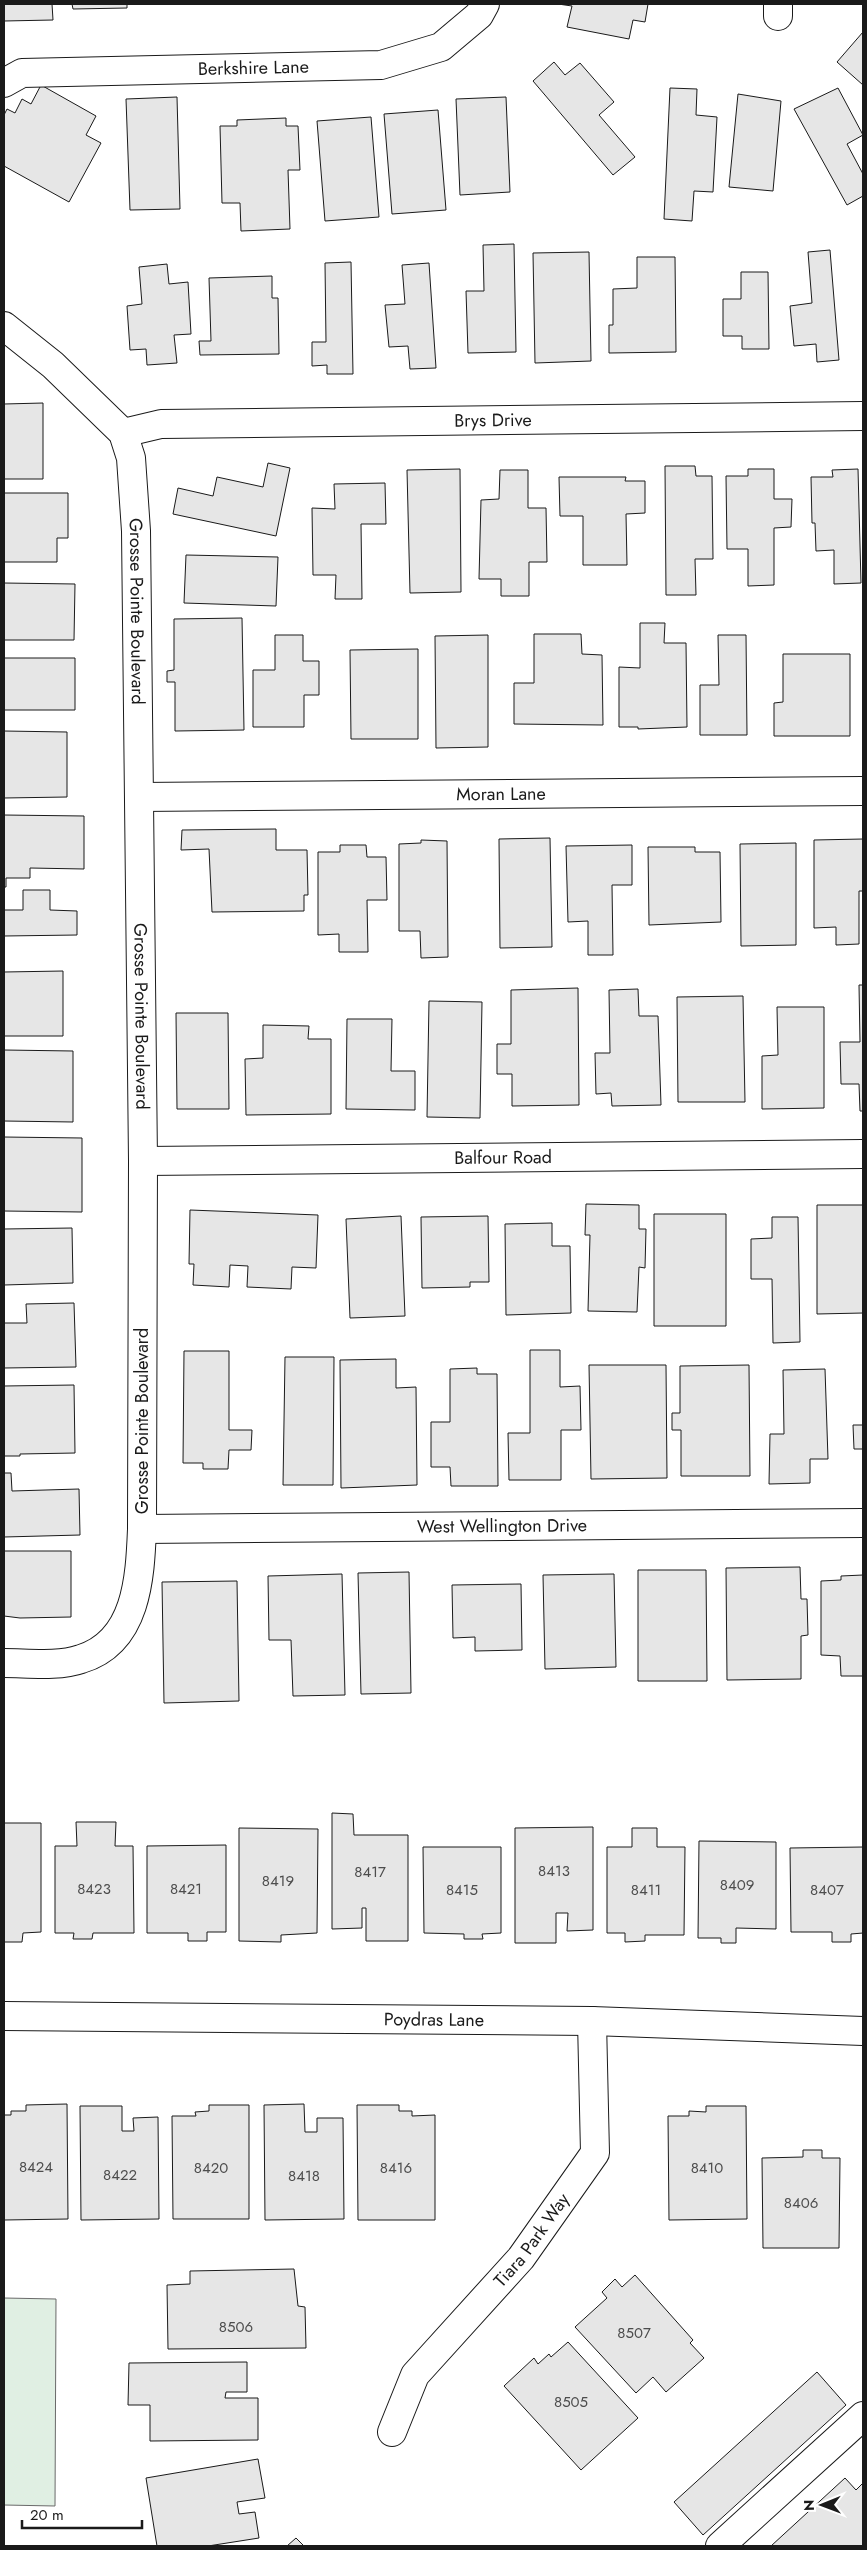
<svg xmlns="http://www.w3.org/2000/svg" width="867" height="2550" font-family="Jost,sans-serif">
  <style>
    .green { fill: #e0efe3; stroke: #6a6a6a }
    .building { fill: #e6e6e6; stroke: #1a1a1a }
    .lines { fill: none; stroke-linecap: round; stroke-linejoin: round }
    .street-casing { stroke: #1a1a1a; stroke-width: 30 }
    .street { stroke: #fff; stroke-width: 28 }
    .labels { text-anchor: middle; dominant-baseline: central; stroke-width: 4; stroke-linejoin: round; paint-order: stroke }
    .number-label { font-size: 15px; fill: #4d4d4d }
    .street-label { font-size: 18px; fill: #1a1a1a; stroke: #fff }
  </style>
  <rect width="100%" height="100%" fill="#fff"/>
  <!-- green -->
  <path class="green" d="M4 2298 56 2299 55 2506 4 2505Z"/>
  <!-- building -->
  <path class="building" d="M4 4H52L53 20 4 21Z
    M72 4H127V8L73 9Z
    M558 4H648L645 22 633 20 629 39 567 27 572 6Z
    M863 32V85L837 62Z
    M554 62 565 75 580 63 614 102 599 115 635 157 613 175 533 81Z
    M41 85 96 116 86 135 101 143 69 202 4 166V115L7 109 15 113 22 99 31 104Z
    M670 88 697 89 696 115 717 117 713 192 694 191 692 221 664 219Z
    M838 88 863 135 847 144 863 174V196L847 205 794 109Z
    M738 94 781 101 773 191 729 187Z
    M177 97 180 209 130 210 126 99Z
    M506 97 510 192 460 195 456 99Z
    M438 110 446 210 392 214 384 114Z
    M371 117 379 217 325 221 317 121Z
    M286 118V126H298L300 170H288L290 229 241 231 240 203H222L220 126H237V120Z
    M514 244 516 352 468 353 466 291H484L483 245Z
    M830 250 839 360 817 362 816 344 794 346 790 306 812 303 808 252Z
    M589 252 591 361 535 363 533 253Z
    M637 257H675L676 352 609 353V325H613V289L637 288Z
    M351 262 353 374H327V365L312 366V342H326L325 263Z
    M429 263 436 368 410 369 408 346 389 347 385 305 405 304 402 265Z
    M167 264 169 284 188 282 191 334 174 335 177 363 147 365 146 349 130 350 127 306 142 304 139 267Z
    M741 272H768L769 349H742V336H723V299H741Z
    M272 276V298H278L279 354 200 355 199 341H211L209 278Z
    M43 403V479H4V404Z
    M268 463 290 468 276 536 173 514 178 488 213 496 217 477 263 487Z
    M665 466H695L696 476H712L713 559H695L696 595H666Z
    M460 469 461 592 410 593 407 470Z
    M748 469H774V499H792L791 527 774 528V585L748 586V549H727L726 476H748Z
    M858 469 861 583 834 584V550L816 551 815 523H812L811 477H833L832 470Z
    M500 470H528V508H546L547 562H529V596H501V579H479L481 500 499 499Z
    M559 477H626L625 481H645V513L626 514 627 565H583V516H560Z
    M385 483 386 524H361L362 599H335L336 575H313L312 508 335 509 334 484Z
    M4 493H68V538H57V562H4Z
    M186 555 278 557 276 606 184 603Z
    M4 583 75 584 74 640H4Z
    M242 618 244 730 175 731V682H167V671L174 670V619Z
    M640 623H665L664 643H686L687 727 638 729V727H619V667L640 668Z
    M534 634H581L582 654 602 655 603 725 514 724V683H534Z
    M275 635H303V661H319V695H304V727H253V670H275Z
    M488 635V747L436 748 435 636Z
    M718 635H746L747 735H700V685H719Z
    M418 649V739H351L350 650Z
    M783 654H850V736H774V703L783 702Z
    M4 658H75V710H4Z
    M4 731 67 732V797L4 798Z
    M4 815 84 816V869L30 868V878H6V887H4Z
    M276 829V850H307L308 895H304V911L212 912 209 849 181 850 182 830Z
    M550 838 552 947 500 948 499 839Z
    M863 839V891H859V944L836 945V927L814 928V840Z
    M421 840 447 841 448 957 421 958 420 931H399V844L421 843Z
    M796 843V945L741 946 740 844Z
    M340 845H366L367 857H386L387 900H367L368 952H339V934L318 935V852H340Z
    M632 845V885H612L613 955H588V921L568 922 566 846Z
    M648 847H695V852H720L721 922 649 925Z
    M23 890H50V910L77 911V935L4 936V910H23Z
    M63 971V1036H4V972Z
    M859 985H863V1111H860L859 1084H841L840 1042H860Z
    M578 988 579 1105 512 1106V1074H497V1044H511V990Z
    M638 989 639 1016H658L661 1105 612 1106 611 1093 596 1094 595 1053H610L609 990Z
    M743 996 745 1102H678L677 997Z
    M429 1001 482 1002 480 1118 427 1117Z
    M777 1007H824V1108L762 1109V1056L778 1055Z
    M176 1013H228L229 1109H177Z
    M347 1019H392L391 1071H415V1110L346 1109Z
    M263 1025 309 1026 308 1039H331V1114L246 1115 245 1059 263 1058Z
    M4 1050 73 1051V1122L4 1121Z
    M4 1137 82 1138V1212L4 1211Z
    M586 1204 639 1205V1229H646L645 1268 639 1267 637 1312 588 1311 590 1235H585Z
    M817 1205H863V1313L817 1314Z
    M190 1210 318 1215 316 1268 292 1267 291 1289 247 1287 248 1266 230 1265 229 1287 193 1285 194 1264H189Z
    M654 1214H726V1326H654Z
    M401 1216 405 1316 350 1318 346 1219Z
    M488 1216 489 1282H470V1287L422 1288 421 1217Z
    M772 1217H798L800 1342 773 1343 772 1279H751V1239L772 1238Z
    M552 1223V1246H570L571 1313 506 1315 505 1224Z
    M72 1228 73 1283 4 1285V1229Z
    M74 1303 76 1367 4 1368V1323H27L26 1304Z
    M530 1350H560V1387L580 1386 581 1430H561V1480H509L508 1433H530Z
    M184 1351H229V1430H252L251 1450H229L228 1469H203V1463H183Z
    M285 1357H334L333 1485H283Z
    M396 1359V1388L416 1387 417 1485 341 1488 340 1360Z
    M589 1365H666L667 1478 591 1479Z
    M749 1365 750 1476H681V1430H672V1413H680V1366Z
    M477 1368V1374H497L498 1486H451L450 1467H431V1422H450V1369Z
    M825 1369 828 1459H810V1483L769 1484 770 1434H784L783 1370Z
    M74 1385 75 1453 20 1454V1456H4V1386Z
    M853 1425H863V1449H854Z
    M4 1473H11L12 1491 79 1489 80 1535 4 1537Z
    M4 1551H71V1617L20 1618 4 1616Z
    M800 1567 801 1599H807L808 1635 801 1636V1679L727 1680 726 1568Z
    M638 1570H706L707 1681H638Z
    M409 1572 411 1693 361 1694 358 1573Z
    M342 1574 345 1695 293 1696 291 1640H269L268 1576Z
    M614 1574 616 1667 545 1669 543 1575Z
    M863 1575V1676H841L840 1656 821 1655V1581L841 1580V1576Z
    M237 1581 239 1701 164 1703 162 1582Z
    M521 1584 522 1650 475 1651V1637L453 1638 452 1585Z
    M332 1813 353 1814 354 1835H408V1941H366V1908H362V1928L332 1929Z
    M76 1822H116L115 1846H133L134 1933H93L92 1939H73L74 1933H55V1846H77Z
    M4 1823H41V1932L23 1933 22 1942H4Z
    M593 1827V1930L567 1931 568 1913H556V1943H515V1828Z
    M239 1828 318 1829 317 1933 281 1935V1942L239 1941Z
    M632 1828H657V1847H685L684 1935H645V1941L625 1942V1933H607V1847H632Z
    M699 1841 776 1842V1929L736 1928V1943H721V1938H698Z
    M226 1845V1932H207V1941H188V1933H147V1846Z
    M423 1847H501V1933L482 1934 483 1939H464V1934L424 1933Z
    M863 1847V1933L851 1934V1942H832V1932H791L790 1848Z
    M67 2104 68 2219 4 2220V2115H11V2111H26V2105Z
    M304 2104 305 2132H317V2118H343L344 2219 265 2220 264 2105Z
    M209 2105H249V2219H173L172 2116H196L195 2112 209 2111Z
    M357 2105H399V2111H412V2116L435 2115V2220H358Z
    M80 2106H122V2131H134L133 2118 158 2117 159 2219 81 2220Z
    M706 2106H746L747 2219 669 2220 668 2116H689V2111L706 2112Z
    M803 2150H822V2158H840L839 2248H763L762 2158 803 2157Z
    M294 2269 298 2306 305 2307 306 2348 168 2349 167 2285 190 2284V2271Z
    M635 2275 693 2340 690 2343 704 2358 666 2392 653 2377 636 2393 575 2327 607 2298 602 2292 615 2279 622 2287Z
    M568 2342 638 2418 581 2470 504 2386 534 2358 538 2364 549 2354 551 2357Z
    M247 2362V2392H226L225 2398H258V2440L150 2441V2405H128L129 2363Z
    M817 2372 846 2405 703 2535 674 2502Z
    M258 2459 265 2498 237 2502 239 2514 255 2512 259 2538 208 2546H157L146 2478Z
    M845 2478 856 2490 862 2484 863 2486V2546H771Z
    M296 2538 304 2546H287Z"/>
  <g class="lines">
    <!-- street casing -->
    <g class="street-casing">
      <g id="street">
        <path d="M778 4V16"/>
        <path id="s1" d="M4 83 22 73 381 65 441 47 479 15 485 4"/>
        <path id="s2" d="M4 326 53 365 123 433 131 458 136 531 143 1161 142 1529C140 1578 137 1642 81 1659 58 1667 28 1663 4 1663"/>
        <path id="s3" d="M123 433 161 424 863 416"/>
        <path id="s4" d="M139 797 863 791"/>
        <path id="s5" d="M143 1161 863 1154"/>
        <path id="s6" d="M142 1529 863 1523"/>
        <path id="s7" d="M4 2016 592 2021 863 2031"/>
        <path id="s8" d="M392 2432 415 2375 521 2258 595 2153 592 2021"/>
        <path d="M720 2546 863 2416"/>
      </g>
    </g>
    <!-- street -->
    <use href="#street" class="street"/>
  </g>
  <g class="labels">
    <!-- number labels -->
    <g class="number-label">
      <text x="554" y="1871">8413</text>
      <text x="370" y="1872">8417</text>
      <text x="278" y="1881">8419</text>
      <text x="737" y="1885">8409</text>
      <text x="94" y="1889">8423</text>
      <text x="186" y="1889">8421</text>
      <text x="462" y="1890">8415</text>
      <text x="646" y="1890">8411</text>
      <text x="827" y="1890">8407</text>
      <text x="36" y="2167">8424</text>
      <text x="211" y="2168">8420</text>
      <text x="396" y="2168">8416</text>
      <text x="707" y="2168">8410</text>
      <text x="120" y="2175">8422</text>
      <text x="304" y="2176">8418</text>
      <text x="801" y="2203">8406</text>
      <text x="236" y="2327">8506</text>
      <text x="634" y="2333">8507</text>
      <text x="571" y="2402">8505</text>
    </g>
    <!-- street labels -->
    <g class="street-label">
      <text stroke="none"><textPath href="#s1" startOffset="252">Berkshire Lane</textPath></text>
      <text stroke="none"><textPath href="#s3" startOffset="371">Brys Drive</textPath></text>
      <text stroke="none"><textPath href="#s2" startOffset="340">Grosse Pointe Boulevard</textPath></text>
      <text stroke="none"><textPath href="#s4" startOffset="362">Moran Lane</textPath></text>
      <text stroke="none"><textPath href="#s2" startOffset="745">Grosse Pointe Boulevard</textPath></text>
      <text stroke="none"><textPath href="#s5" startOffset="360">Balfour Road</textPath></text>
      <text transform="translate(142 1421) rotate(-90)">Grosse Pointe Boulevard</text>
      <text stroke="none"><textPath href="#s6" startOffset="360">West Wellington Drive</textPath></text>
      <text stroke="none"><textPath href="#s7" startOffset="430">Poydras Lane</textPath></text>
      <text stroke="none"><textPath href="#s8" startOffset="240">Tiara Park Way</textPath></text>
    </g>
  </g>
  <!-- border -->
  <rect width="867" height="2550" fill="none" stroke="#1a1a1a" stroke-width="10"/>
  <!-- north arrow -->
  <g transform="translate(822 2505) rotate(269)" stroke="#ffffff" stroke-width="4" paint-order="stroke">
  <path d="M0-4L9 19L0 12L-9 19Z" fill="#1a1a1a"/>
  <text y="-8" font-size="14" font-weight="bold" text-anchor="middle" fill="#1a1a1a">N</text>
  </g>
  <!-- scale -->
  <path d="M22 2520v8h120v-8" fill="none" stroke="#1a1a1a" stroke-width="2.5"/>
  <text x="30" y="2520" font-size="15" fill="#1a1a1a" stroke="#ffffff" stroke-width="4" paint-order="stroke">20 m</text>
</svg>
